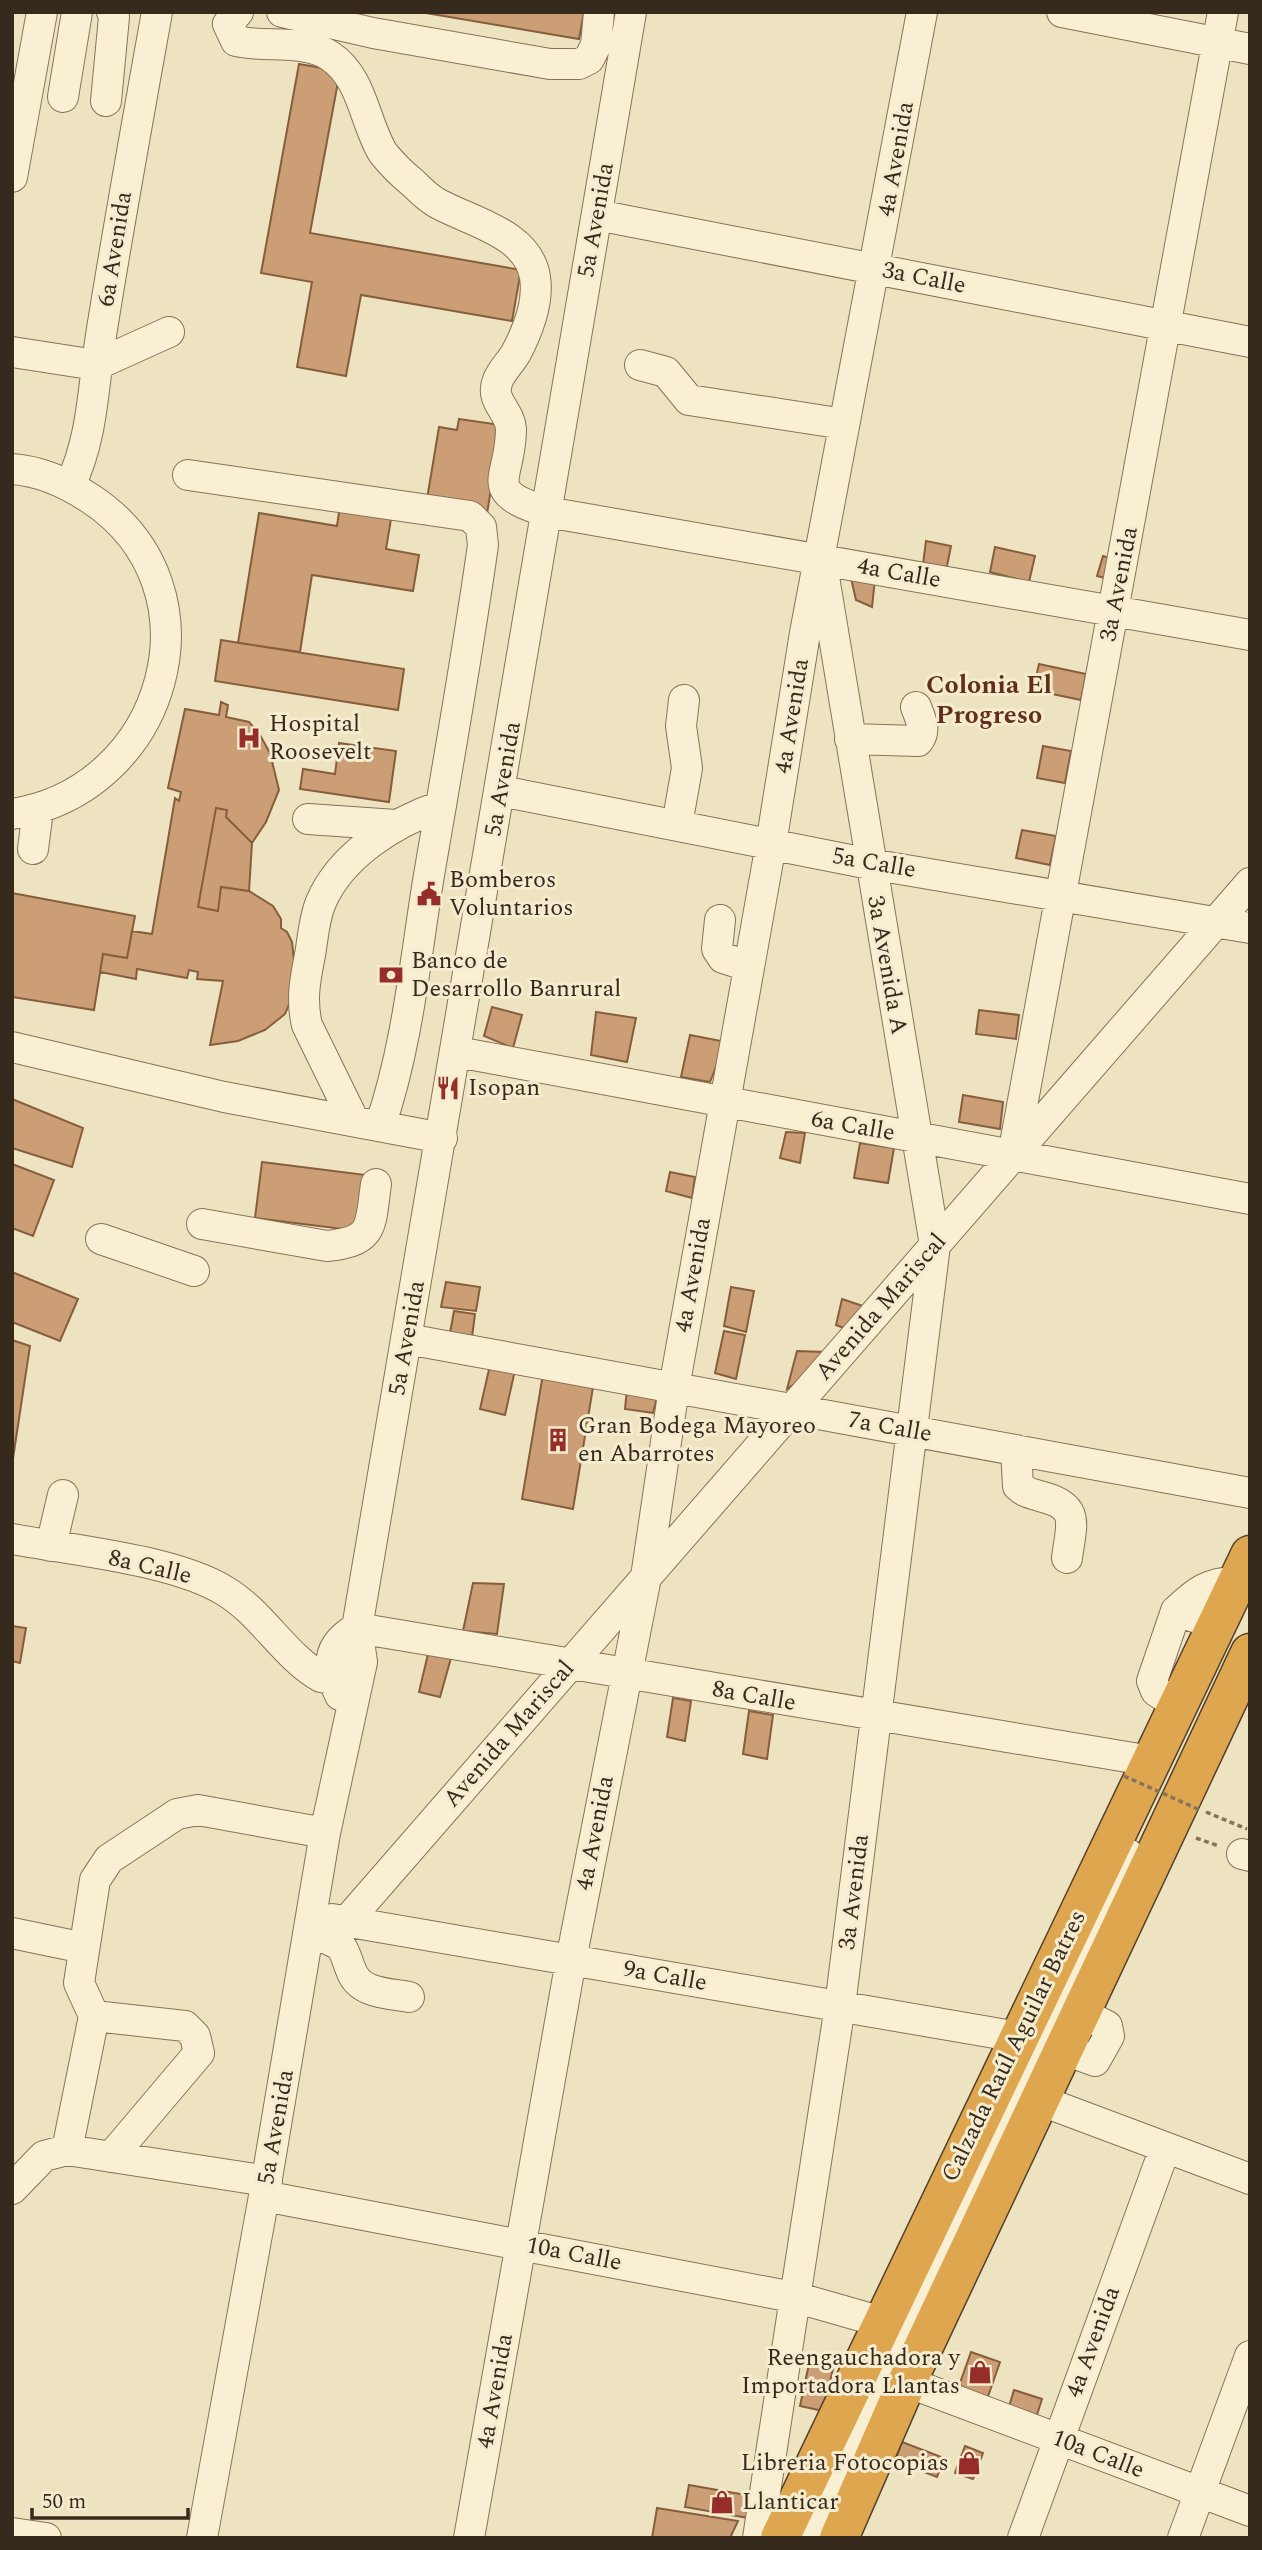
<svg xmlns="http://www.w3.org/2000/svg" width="1262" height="2550" font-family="Spectral,serif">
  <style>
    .building { fill: #cc9e75; stroke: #865e3e; stroke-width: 2 }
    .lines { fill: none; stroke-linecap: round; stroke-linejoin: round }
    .minor-casing { stroke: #877358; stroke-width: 32 }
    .highway-casing { stroke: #54412c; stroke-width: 41 }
    .path { stroke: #877358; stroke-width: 3.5; stroke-dasharray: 5 3.5; stroke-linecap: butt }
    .minor { stroke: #f9efd3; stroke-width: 30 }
    .highway { stroke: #dea74f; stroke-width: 38 }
    .path-bridge { stroke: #877358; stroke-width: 3.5; stroke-dasharray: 5 3.5; stroke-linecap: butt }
    .labels { text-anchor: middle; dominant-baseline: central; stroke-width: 6; stroke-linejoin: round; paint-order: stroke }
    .street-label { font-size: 24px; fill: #362a1c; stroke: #f5eccf }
    .poi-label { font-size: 24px; fill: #362a1c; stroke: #f5eccf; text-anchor: start }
    .neighbourhood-label { font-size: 26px; font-weight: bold; fill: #632f1c; stroke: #f5eccf }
  </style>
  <rect width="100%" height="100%" fill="#eee3c0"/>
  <!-- building -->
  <path class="building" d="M420 12H584L579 39Z
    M299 64 340 71 310 233 521 270 512 321 361 295 346 376 297 367 312 282 261 273Z
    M459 419 501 425 487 514 426 505 439 427 457 430Z
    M341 499 393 507 386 549 419 555 413 591 312 575 300 652 238 643 259 513 337 526Z
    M926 541 951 546 946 571 923 564Z
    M995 547 1035 556 1029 582 990 572Z
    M1103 556 1121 561 1117 581 1097 576Z
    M850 574 875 579 872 607 856 600Z
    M221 640 404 669 398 710 215 681Z
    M1039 664 1086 674 1081 700 1033 690Z
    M221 702 228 705 226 717 249 722 260 735 270 753 279 790 266 822 252 843 226 817 227 810 216 808 198 907 218 911 221 887 249 891 273 906 281 919V928L287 932 292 942 297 986 285 1014 265 1030 238 1041 210 1045 223 981 197 979 198 972 189 970 187 978 137 969 136 979 100 972 103 954 127 958 132 931 152 934 175 798 179 801 181 792 168 788 185 709 219 715Z
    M339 743 396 751 389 802 300 789 303 769 335 774Z
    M1043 746 1071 751 1065 783 1037 778Z
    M216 808 227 810 226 817 252 843 249 891 221 887 218 911 198 907Z
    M1022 830 1056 836 1050 865 1016 858Z
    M12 893 135 916 127 958 103 954 94 1010 12 997Z
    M492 1007 522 1015 513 1048 484 1036Z
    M979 1010 1019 1015 1016 1039 976 1034Z
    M596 1012 636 1018 627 1062 591 1055Z
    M690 1035 726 1042 710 1082 681 1077Z
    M963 1095 1003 1102 1000 1129 959 1122Z
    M12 1099 83 1128 72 1167 12 1148Z
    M786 1132 805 1133 800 1163 780 1158Z
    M860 1143 894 1148 888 1183 854 1178Z
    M262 1162 366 1175 359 1231 255 1218Z
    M12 1164 54 1180 33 1236 12 1228Z
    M670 1172 695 1177 692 1198 666 1191Z
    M12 1272 78 1299 60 1341 12 1322Z
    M446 1282 480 1287 476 1311 441 1307Z
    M731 1287 754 1291 746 1332 724 1326Z
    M842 1299 875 1310 855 1332 836 1325Z
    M454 1311 475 1314 472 1337 450 1333Z
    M724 1331 745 1335 736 1379 715 1373Z
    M12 1340 30 1346 12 1465Z
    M797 1351 824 1352 820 1368 787 1389Z
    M490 1365 515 1370 505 1415 480 1409Z
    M543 1374 594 1381 573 1509 522 1499Z
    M627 1389 658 1394 653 1413 625 1409Z
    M473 1583 504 1584 497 1634 463 1631Z
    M12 1626 26 1628 20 1663 12 1661Z
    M428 1654 451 1658 440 1697 419 1692Z
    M673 1698 691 1701 685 1741 667 1737Z
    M749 1711 773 1715 767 1759 743 1754Z
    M971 2352 1000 2362 986 2402 965 2395 960 2383Z
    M809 2364 833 2369 823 2411 800 2406Z
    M1014 2390 1042 2399 1035 2421 1007 2413Z
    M902 2442 944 2458 937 2477 895 2461Z
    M965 2446 983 2453 973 2479 955 2473Z
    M689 2485 758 2497 754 2519 685 2507Z
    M657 2508 738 2521 730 2538H652Z"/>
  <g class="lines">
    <!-- minor casing -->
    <g class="minor-casing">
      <path id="minor" d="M238 12 228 24 236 41C265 48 305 39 330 56 363 78 364 122 383 153 391 163 403 175 413 183 420 190 428 198 437 203 471 222 528 233 535 277 539 302 527 332 516 353 511 362 502 370 498 380 489 401 510 410 511 429 511 481 479 490 547 512L1250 635
        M282 12 373 33 550 64H579L589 59 596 45 599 12
        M1062 12 1250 49
        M63 97 77 12
        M106 101 114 17 112 12
        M12 177 42 12
        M597 215 1250 342
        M12 352 96 365 169 332
        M640 365 666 372 689 400 844 424
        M12 469C41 471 67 483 91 499 225 588 167 790 12 814
        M188 475 470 516 481 527 483 545C467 658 447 769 428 881 415 962 407 1048 380 1126
        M70 485C94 436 93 382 102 329 119 223 138 118 157 12
        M850 739 918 741C927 730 920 718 916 707
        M501 791 870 864 1250 928
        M308 819 396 825
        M677 825 687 768 681 726 684 700
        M33 849 38 810
        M720 920 717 949 723 958 748 966
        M12 1047 224 1097 442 1138
        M457 1052 1250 1199
        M353 1119 307 1025C301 1000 305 980 310 955 313 938 314 918 321 902 341 855 394 822 441 806
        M1013 1155 1223 12
        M202 1224 327 1246C375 1241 370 1226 376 1184
        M101 1239 194 1271
        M407 1339 1250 1493
        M1016 1450 1018 1486C1025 1493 1034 1494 1043 1497 1081 1507 1071 1525 1067 1558
        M12 1539C72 1550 175 1560 225 1591 262 1613 284 1656 321 1677L332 1679 362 1662
        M51 1546 63 1495
        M1176 1611C1196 1592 1208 1582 1237 1582
        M357 1628 1151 1761
        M340 1695C326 1667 327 1645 357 1628
        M1178 1705 1156 1691 1152 1681 1176 1611 1216 1624
        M1242 1854 1250 1856
        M332 1919 1018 2037
        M347 1921 1250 883
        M310 1931 340 1945C346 1953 347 1961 351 1970 359 1994 388 1993 409 1997
        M12 1933 84 1948
        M94 2016 185 2026 195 2036 199 2053 111 2157
        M1062 2049 1095 2061 1109 2036 1107 2026 1080 2012
        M1039 2100 1250 2179
        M67 2150 94 2016 79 1983 95 1880 109 1859 177 1814 198 1810 325 1833
        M12 2189 44 2156 67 2150 267 2181
        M264 2196 798 2298 882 2322
        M907 2382 1250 2511
        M12 2533 46 2538
        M202 2538 264 2196 325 1833 362 1662 357 1628 631 12
        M469 2538 571 1960 646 1577 674 1388 771 844 805 633 922 12
        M758 2538 840 2006 935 1245 824 577
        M810 2538 1128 1854
        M1023 2538 1165 2148
        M1183 2538 1250 2356"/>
    </g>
    <!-- highway casing -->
    <g class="highway-casing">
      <path id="highway" d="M780 2538 1250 1555
        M839 2538 907 2382 1250 1653"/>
    </g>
    <!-- path -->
    <path class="path" d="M1206 1812 1247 1829
      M1196 1838 1219 1846"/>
    <!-- minor -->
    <use href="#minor" class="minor"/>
    <!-- highway -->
    <use href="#highway" class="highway"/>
    <!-- path-bridge -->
    <path class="path-bridge" d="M1124 1776 1200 1810"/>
  </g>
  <!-- icons -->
  <defs>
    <g id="hospital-bare" transform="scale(1.89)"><path d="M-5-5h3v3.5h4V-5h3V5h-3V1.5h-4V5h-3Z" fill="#962d28" stroke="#f5eccf" stroke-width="2.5" paint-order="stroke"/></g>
    <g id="civic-bare" transform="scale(1.89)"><path d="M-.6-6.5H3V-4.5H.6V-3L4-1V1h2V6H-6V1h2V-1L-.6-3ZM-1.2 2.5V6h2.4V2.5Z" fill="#962d28" stroke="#f5eccf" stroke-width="2.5" paint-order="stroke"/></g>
    <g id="bank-bare" transform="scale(1.89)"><path d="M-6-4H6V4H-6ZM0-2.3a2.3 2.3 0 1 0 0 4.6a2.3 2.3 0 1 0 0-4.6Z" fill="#962d28" stroke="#f5eccf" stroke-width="2.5" paint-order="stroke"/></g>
    <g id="restaurant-bare" transform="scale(1.89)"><path d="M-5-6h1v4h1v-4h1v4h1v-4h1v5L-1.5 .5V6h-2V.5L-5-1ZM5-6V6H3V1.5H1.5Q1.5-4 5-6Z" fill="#962d28" stroke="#f5eccf" stroke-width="2.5" paint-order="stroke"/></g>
    <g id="building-bare" transform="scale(1.89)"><path d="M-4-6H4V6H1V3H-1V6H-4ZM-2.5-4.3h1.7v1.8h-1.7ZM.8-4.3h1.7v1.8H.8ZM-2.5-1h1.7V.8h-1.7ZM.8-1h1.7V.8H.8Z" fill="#962d28" stroke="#f5eccf" stroke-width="2.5" paint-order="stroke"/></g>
    <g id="shop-bare" transform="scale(1.89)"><path d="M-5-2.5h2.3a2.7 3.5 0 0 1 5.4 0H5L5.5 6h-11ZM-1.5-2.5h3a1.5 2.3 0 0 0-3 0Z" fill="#962d28" stroke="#f5eccf" stroke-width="2.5" paint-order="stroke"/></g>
  </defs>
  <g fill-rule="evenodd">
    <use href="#hospital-bare" x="249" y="738"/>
    <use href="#civic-bare" x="429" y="894"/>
    <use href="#bank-bare" x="391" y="975"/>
    <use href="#restaurant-bare" x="448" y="1088"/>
    <use href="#building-bare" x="558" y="1440"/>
    <use href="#shop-bare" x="980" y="2372"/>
    <use href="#shop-bare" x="969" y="2463"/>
    <use href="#shop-bare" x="722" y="2502"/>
  </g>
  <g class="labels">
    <!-- street labels -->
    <g class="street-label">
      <text transform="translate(896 159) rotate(-80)">4a Avenida</text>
      <text transform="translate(596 220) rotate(-80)">5a Avenida</text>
      <text transform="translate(115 249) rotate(-81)">6a Avenida</text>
      <text transform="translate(924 278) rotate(11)">3a Calle</text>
      <text transform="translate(899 573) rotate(10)">4a Calle</text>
      <text transform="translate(1119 584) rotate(-79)">3a Avenida</text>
      <text transform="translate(792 716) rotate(-81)">4a Avenida</text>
      <text transform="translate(503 779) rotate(-80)">5a Avenida</text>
      <text transform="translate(874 863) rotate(10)">5a Calle</text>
      <text transform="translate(887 965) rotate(80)">3a Avenida A</text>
      <text transform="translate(853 1126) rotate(10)">6a Calle</text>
      <text transform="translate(693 1275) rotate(-80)">4a Avenida</text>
      <text transform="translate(881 1307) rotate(-49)">Avenida Mariscal</text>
      <text transform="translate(407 1338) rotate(-80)">5a Avenida</text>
      <text transform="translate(890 1427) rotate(10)">7a Calle</text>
      <text transform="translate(150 1567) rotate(13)">8a Calle</text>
      <text transform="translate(754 1696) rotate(10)">8a Calle</text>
      <text transform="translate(509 1734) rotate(-49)">Avenida Mariscal</text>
      <text transform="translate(595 1833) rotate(-79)">4a Avenida</text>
      <text transform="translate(854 1892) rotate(-83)">3a Avenida</text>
      <text transform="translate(665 1976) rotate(10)">9a Calle</text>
      <text transform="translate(1014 2046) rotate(-64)">Calzada Raúl Aguilar Batres</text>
      <text transform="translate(276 2127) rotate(-80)">5a Avenida</text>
      <text transform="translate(574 2254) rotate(11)">10a Calle</text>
      <text transform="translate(1093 2342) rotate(-70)">4a Avenida</text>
      <text transform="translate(495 2391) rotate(-80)">4a Avenida</text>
      <text transform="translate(1098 2454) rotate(21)">10a Calle</text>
    </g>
    <!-- poi labels -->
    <g class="poi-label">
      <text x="269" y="724">Hospital<tspan x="269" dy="28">Roosevelt</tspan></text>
      <text x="449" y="880">Bomberos<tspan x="449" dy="28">Voluntarios</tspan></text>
      <text x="411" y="961">Banco de<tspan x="411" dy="28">Desarrollo Banrural</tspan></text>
      <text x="468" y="1088">Isopan</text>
      <text x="578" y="1426">Gran Bodega Mayoreo<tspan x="578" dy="28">en Abarrotes</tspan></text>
      <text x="960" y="2358" text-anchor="end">Reengauchadora y<tspan x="960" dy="28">Importadora Llantas</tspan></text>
      <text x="949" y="2463" text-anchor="end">Libreria Fotocopias</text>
      <text x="742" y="2502">Llanticar</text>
    </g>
    <!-- neighbourhood labels -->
    <g class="neighbourhood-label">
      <text x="989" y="685">Colonia El<tspan x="989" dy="30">Progreso</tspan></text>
    </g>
  </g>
  <!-- border -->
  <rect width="1262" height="2550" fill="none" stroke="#362a1c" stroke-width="28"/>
  <!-- scale -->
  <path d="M32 2508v10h156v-10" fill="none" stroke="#362a1c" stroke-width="3.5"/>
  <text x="42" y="2508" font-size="21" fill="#362a1c" stroke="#f5eccf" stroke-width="5" paint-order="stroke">50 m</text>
</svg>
